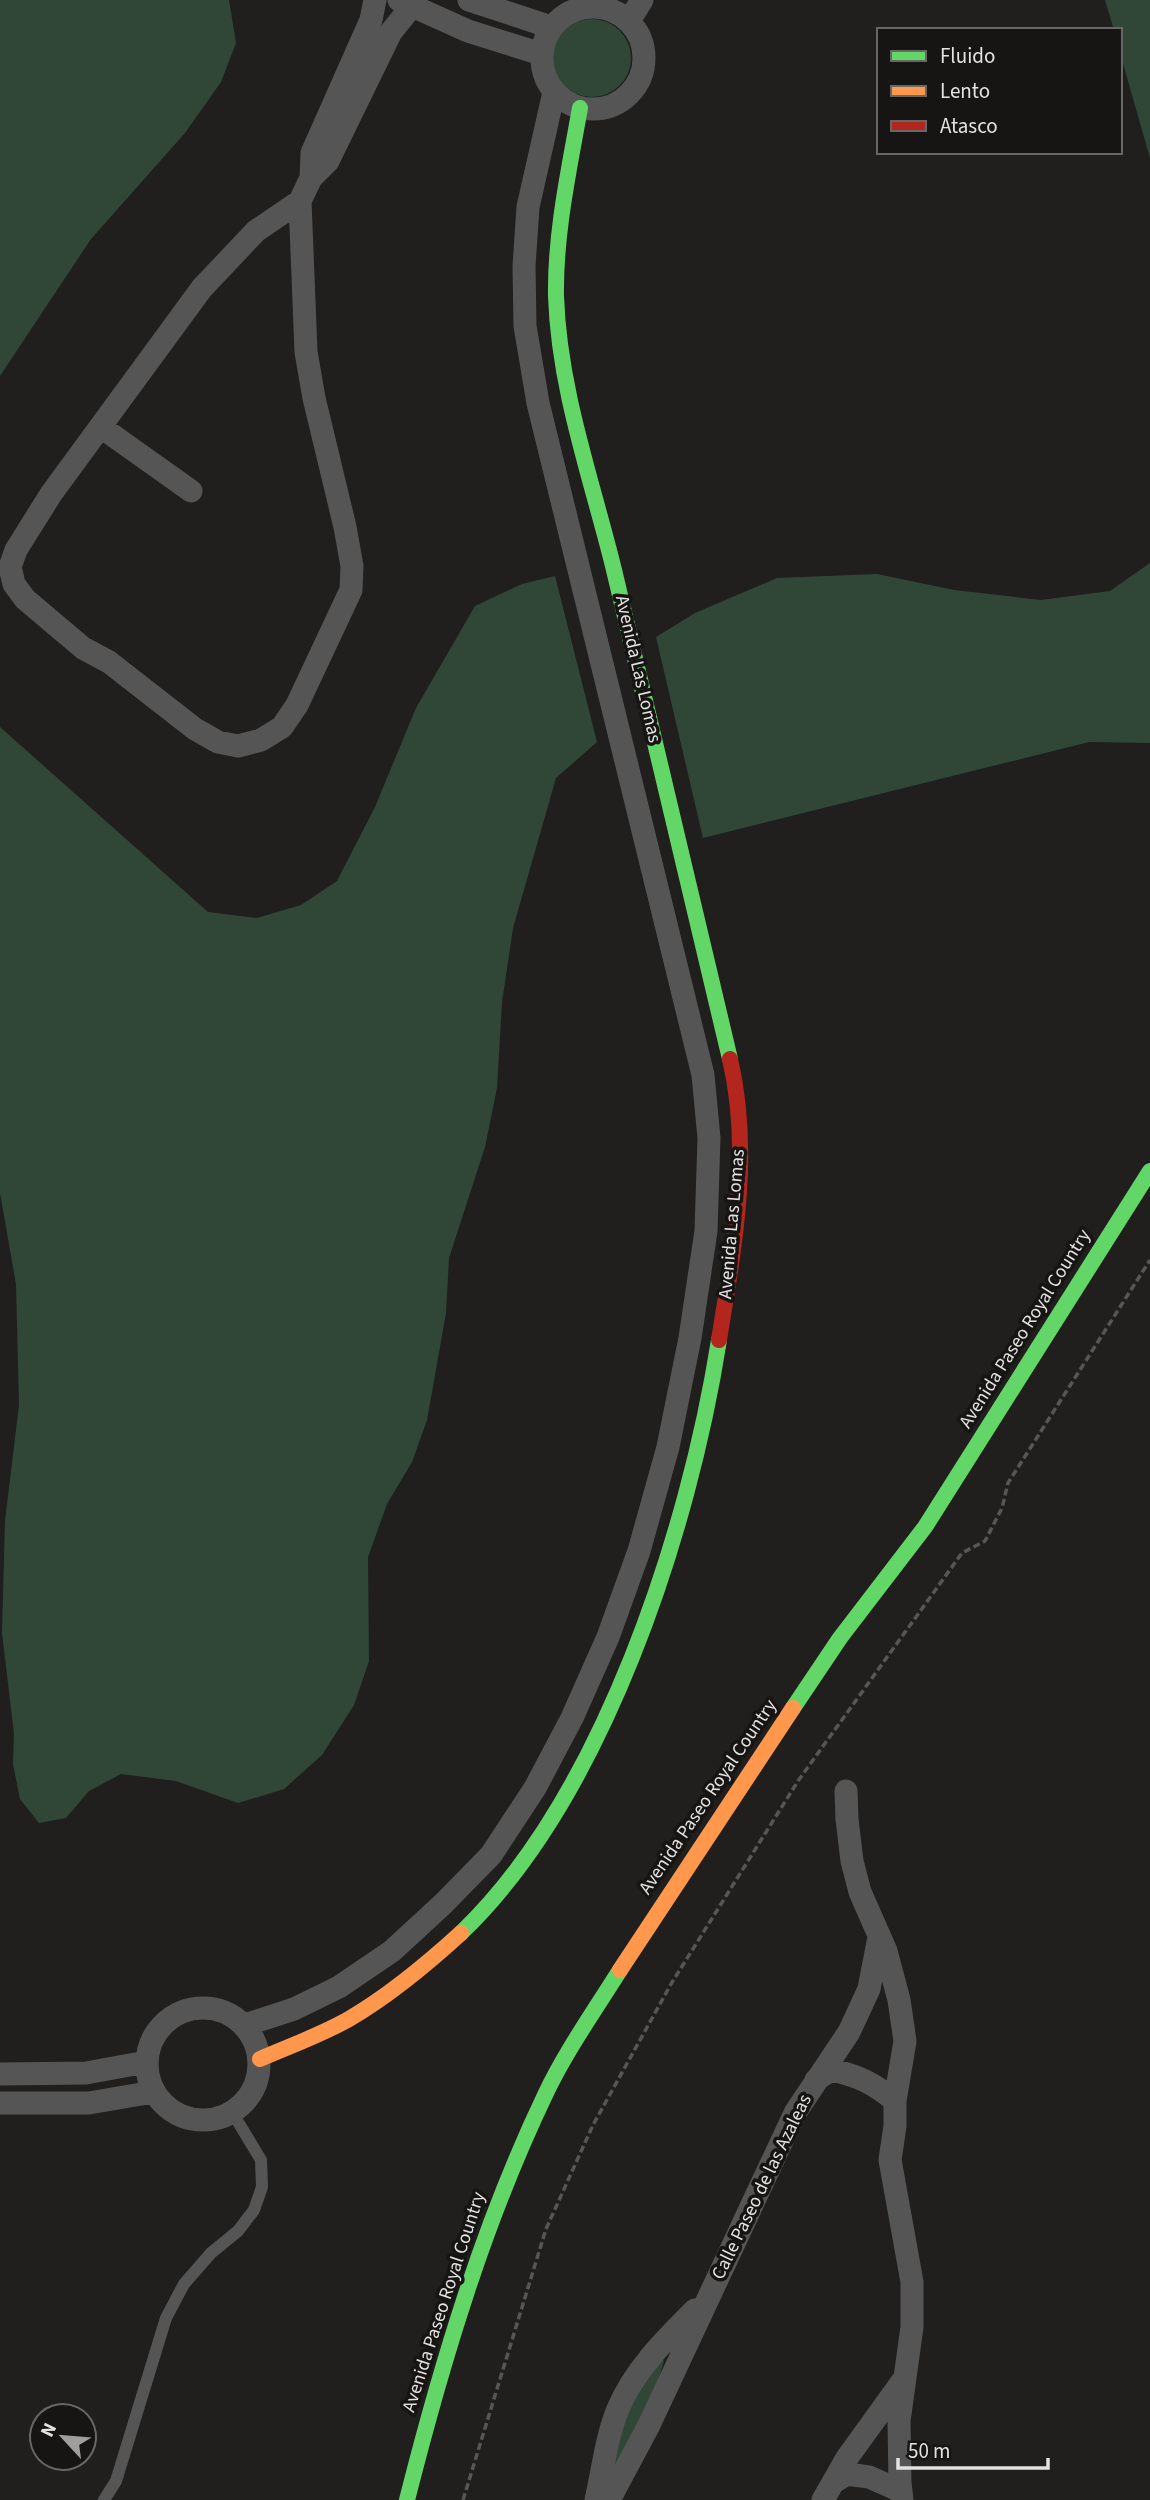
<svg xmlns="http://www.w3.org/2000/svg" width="1150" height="2500" font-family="'Source Sans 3',sans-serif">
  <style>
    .green { fill: #304738 }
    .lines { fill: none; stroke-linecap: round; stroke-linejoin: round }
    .path { stroke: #575655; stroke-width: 3.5; stroke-dasharray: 7 3.5; stroke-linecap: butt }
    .lane { stroke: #565555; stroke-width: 12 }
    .street { stroke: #565555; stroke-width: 23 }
    .fast { stroke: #63d668; stroke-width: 16 }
    .slow { stroke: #ff974d; stroke-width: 16 }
    .jam { stroke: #b3261e; stroke-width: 16 }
    .labels { text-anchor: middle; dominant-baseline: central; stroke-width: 7; stroke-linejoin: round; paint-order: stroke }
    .street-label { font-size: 19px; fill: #e4e2e1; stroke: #171514 }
  </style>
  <rect width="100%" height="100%" fill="#201f1e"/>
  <!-- green -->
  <path class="green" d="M0 0H229L236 43 221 82 185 133 91 239 0 376Z
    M1105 0H1150V158L1120 53V30H1114Z
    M553 58a39 39 0 1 1 78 0a39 39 0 1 1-78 0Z
    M1150 563V743L1089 742 703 838 656 637 695 613 777 578 877 574 954 590 1041 600 1110 591Z
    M555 576 597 742 556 778 513 928 502 1002 497 1088 485 1147 449 1258 446 1313 427 1420 412 1462 387 1504 368 1557 369 1661 354 1705 322 1755 284 1789 238 1803 176 1781 121 1774 89 1791 66 1818 39 1823 20 1799 13 1764 14 1734 2 1633 5 1521 19 1405 16 1284 0 1193V727L208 912 257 918 301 905 337 881 375 807 416 708 475 606 522 584Z
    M661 2358 664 2361 655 2390 615 2465H611L628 2408Z"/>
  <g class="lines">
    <!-- path -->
    <path class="path" d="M463 2500 546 2229 593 2125 671 1984 798 1781 962 1553 985 1541 1002 1508 1008 1483 1150 1260"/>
    <!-- lane -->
    <path class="lane" d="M104 2500 116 2481 166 2318 184 2284 211 2253 238 2231 254 2210 262 2187 261 2160 232 2112"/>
    <!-- street -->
    <path class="street" d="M399 0 468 31 541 54
      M469 0 551 27
      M542 58a51 51 0 1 1 102 0a51 51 0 1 1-102 0Z
      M629 21 642 0
      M311 178 312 153 371 20 375 0
      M300 201 256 231 202 288 51 494 16 550 10 567 14 584 25 599 83 648 109 662 195 729 218 742 238 746 261 740 282 727 297 705 351 590 352 566 345 527 314 398 306 352 300 201 311 178 328 161 391 32 412 6
      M101 427 191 491
      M846 1791 847 1819 852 1861 860 1892 886 1951 899 2000 905 2041 895 2101V2126L890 2160 912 2282V2327L899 2421 900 2483 902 2500
      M147 2064a56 56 0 1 1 112 0a56 56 0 1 1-112 0Z
      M245 2025 294 2009 339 1987 392 1951 443 1904 491 1855 535 1788 572 1718 608 1637 639 1551 668 1447 690 1338 706 1231 709 1138 703 1075 538 403 525 326 524 266 528 207 554 92
      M0 2074 86 2073 146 2062
      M816 2080 831 2070C857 2075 875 2084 895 2101
      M0 2103H89L153 2092
      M834 2482 847 2474 869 2477 901 2491
      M596 2500C603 2470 606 2438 618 2409 634 2370 666 2339 695 2310
      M609 2500 649 2425 795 2113 849 2032 869 1989 879 1937
      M823 2500 847 2458 904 2379"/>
    <!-- fast -->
    <path class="fast" d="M580 108C569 170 555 233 556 296 559 390 592 480 614 570 653 733 691 896 730 1059
      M793 1708 840 1638 925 1527 1150 1171
      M461 1933C603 1797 689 1531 719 1340
      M407 2500C442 2362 484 2222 546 2093 566 2051 595 2010 620 1970"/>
    <!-- slow -->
    <path class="slow" d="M620 1970 793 1708
      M260 2059C290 2046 321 2035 349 2019 390 1995 426 1965 461 1933"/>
    <!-- jam -->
    <path class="jam" d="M719 1340C734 1247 752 1153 730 1059"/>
  </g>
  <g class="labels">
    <!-- street labels -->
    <g class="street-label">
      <text transform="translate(638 669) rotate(77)">Avenida Las Lomas</text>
      <text transform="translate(732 1224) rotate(-85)">Avenida Las Lomas</text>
      <text transform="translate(1025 1329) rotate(-58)">Avenida Paseo Royal Country</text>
      <text transform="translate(708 1797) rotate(-56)">Avenida Paseo Royal Country</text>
      <text transform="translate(762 2187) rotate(-64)">Calle Paseo de las Azaleas</text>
      <text transform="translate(444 2302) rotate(-72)">Avenida Paseo Royal Country</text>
    </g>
  </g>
  <!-- legend -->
  <rect x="877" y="28" width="245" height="126" fill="#171514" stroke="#696766" stroke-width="2"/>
  <rect x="891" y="51" width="35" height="10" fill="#63d668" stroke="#696766" stroke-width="2"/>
  <text x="940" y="63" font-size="21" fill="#e4e2e1">Fluido</text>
  <rect x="891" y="86" width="35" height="10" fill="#ff974d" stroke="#696766" stroke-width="2"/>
  <text x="940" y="98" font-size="21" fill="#e4e2e1">Lento</text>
  <rect x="891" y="121" width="35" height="10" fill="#b3261e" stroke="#696766" stroke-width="2"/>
  <text x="940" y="133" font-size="21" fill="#e4e2e1">Atasco</text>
  <!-- north arrow -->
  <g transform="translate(63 2437) rotate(296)"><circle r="33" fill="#171514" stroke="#696766" stroke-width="2"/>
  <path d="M0-5L12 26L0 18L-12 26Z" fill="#9f9e9d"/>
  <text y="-10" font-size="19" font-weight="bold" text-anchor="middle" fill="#e4e2e1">N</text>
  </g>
  <!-- scale -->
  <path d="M898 2458v10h150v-10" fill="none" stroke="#e4e2e1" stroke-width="3.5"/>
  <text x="908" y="2458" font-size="21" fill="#e4e2e1" stroke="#171514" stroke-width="5" paint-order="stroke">50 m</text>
</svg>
